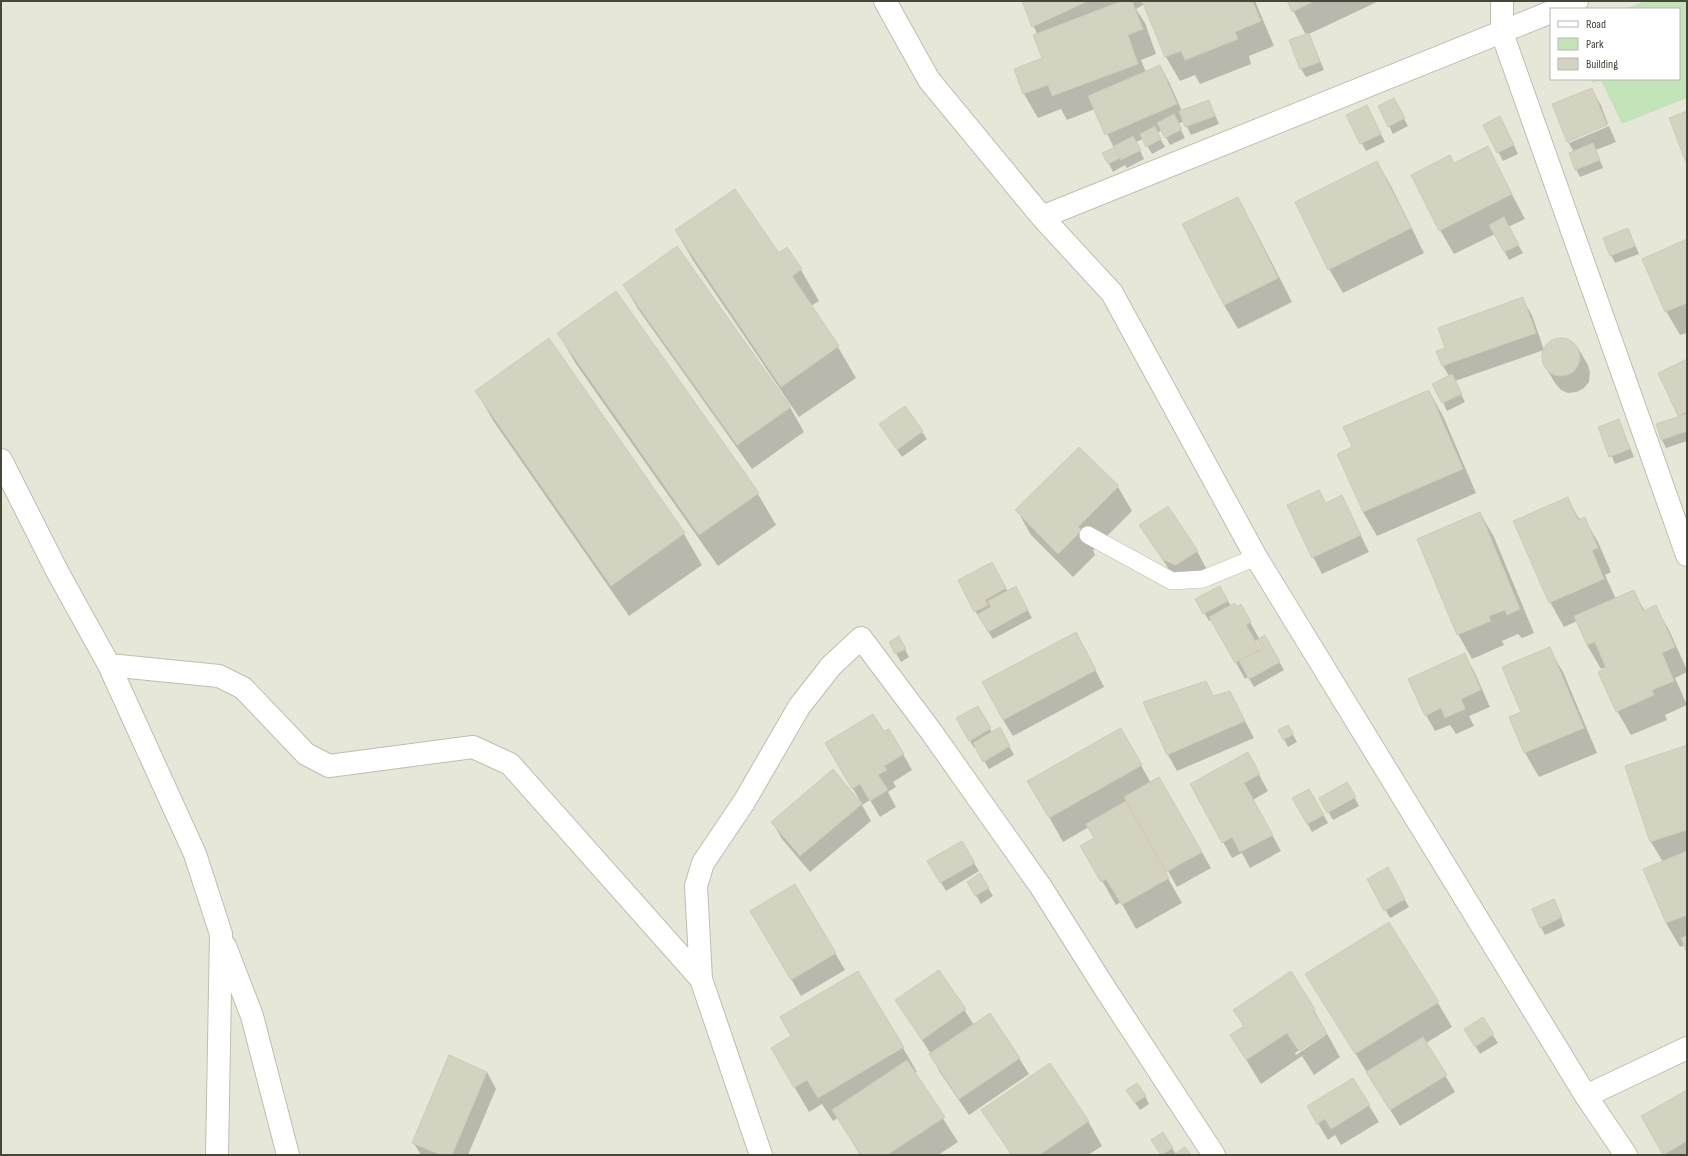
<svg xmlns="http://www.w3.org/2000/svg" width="1688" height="1156" font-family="'Sofia Sans Condensed',sans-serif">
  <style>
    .residential { fill: #e7e7d9; fill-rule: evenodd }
    .green { fill: #c3e4b8 }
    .shadow { fill: #0003; fill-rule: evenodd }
    .building { fill: #d4d3c1; stroke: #cfccb5 }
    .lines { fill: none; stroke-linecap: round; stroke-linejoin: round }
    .lane-casing { stroke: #bfbeae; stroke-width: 18 }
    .street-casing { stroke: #bfbeae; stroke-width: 24 }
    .lane { stroke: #fff; stroke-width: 17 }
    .street { stroke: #fff; stroke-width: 22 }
  </style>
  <rect width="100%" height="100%" fill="#f4f4eb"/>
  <!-- residential -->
  <path class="residential" d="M1 1H1687V1155H1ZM1551 9H1679V79H1551Z"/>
  <!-- green -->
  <path class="green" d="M1645 1H1687V98L1622 124 1601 80 1593 83 1591 79H1679V9H1625Z"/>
  <!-- shadow -->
  <path class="shadow" d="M1023 1H1255L1274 46 1249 56 1251 64 1200 84 1195 75 1180 81 1166 57 1145 4 1136 9 1145 23 1156 54 1141 60 1146 72 1160 66 1169 82 1182 111 1209 101 1219 124 1191 135 1184 121 1178 124 1185 138 1170 145 1162 130 1157 133 1165 147 1152 154 1143 139 1136 142 1144 159 1127 168 1125 165 1113 172 1104 154 1114 148 1095 109 1067 120 1061 109 1038 118 1024 94 1044 59 1037 34Z
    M1288 1H1379L1309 34 1324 70 1306 77 1301 69 1290 40 1306 35Z
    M1591 89 1601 105 1608 124 1569 141V143L1609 126 1616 142 1596 150 1603 168 1580 177 1576 169 1574 152 1568 142 1553 105Z
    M1398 108 1408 126 1393 134 1389 126Z
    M1371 114 1385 142 1366 151 1347 116Z
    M1484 125 1505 126 1518 154 1503 161Z
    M1487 147 1525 219 1508 227 1523 253 1509 260 1495 234 1454 254 1440 230 1453 164Z
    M1377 162 1391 186 1424 253 1343 293 1329 269Z
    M1237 198 1251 222 1292 302 1238 329 1224 305Z
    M1628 229 1639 254 1615 263 1611 255Z
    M676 231 779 254 801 270 819 301 811 306 838 347 856 378 799 417 694 262Z
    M1687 240V333L1680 335 1666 311Z
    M677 248 790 407 804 432 752 469 638 309 624 285Z
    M616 293 758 494 776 525 718 566 576 364 558 333Z
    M1522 298 1532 315 1544 350 1549 343 1556 339H1564L1572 342 1578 348 1588 365 1590 373 1589 382 1584 388 1577 392 1568 393 1561 390 1555 383 1545 366 1543 358 1544 350 1455 381 1465 402 1447 411 1434 384 1449 376 1443 366 1446 349Z
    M549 340 684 534 702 565 629 616 494 422 476 391Z
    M1687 360V441L1666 448 1662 440 1680 417 1679 415Z
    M1429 391 1443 416 1476 493 1377 536 1363 512 1354 447Z
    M1619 421 1634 457 1615 464 1600 428Z
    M880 425 922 432 927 439 902 457Z
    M1118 487 1132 511 1093 550 1095 555 1073 577 1031 535 1017 510Z
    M1341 496 1369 552 1322 574 1313 557Z
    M1567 498 1580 520 1584 518 1598 542 1611 572 1605 575 1616 599 1633 591 1645 611 1655 606 1669 630 1687 670V672L1675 678 1687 705 1665 715 1667 720 1631 735 1617 711 1608 666 1601 669 1587 645 1577 621 1564 627 1550 602Z
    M1480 513 1494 537 1534 633 1522 638 1518 634 1502 641 1504 645 1472 659 1458 634Z
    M1141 525 1197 551 1206 568 1186 581 1173 576Z
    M1001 579 1008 592 1020 596 1032 618 993 639 975 611Z
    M1220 587 1231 606 1236 608 1241 606 1260 640 1265 637 1284 670 1254 687 1248 677 1245 679 1212 619 1209 621 1197 600ZM1258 640 1263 649 1260 651 1255 641Z
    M899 638 909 657 901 662 890 643Z
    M1549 648 1563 672 1597 753 1539 777 1525 753 1510 718 1522 713Z
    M1085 650 1104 687 1013 736 1003 720Z
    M1464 654 1474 671 1490 707 1469 716 1474 726 1456 734 1450 725 1435 731 1426 715Z
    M1206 682 1214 697 1238 708 1254 738 1177 771 1168 755 1144 703Z
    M1288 726 1297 742 1288 747 1279 730Z
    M999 728 1014 755 989 769 976 747 974 748 970 741 990 729 992 733Z
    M1120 729 1151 783 1159 778 1211 868 1177 887 1130 804 1127 806 1182 903 1136 929 1121 902 1116 905 1082 846 1096 839 1089 827 1063 842 1029 781Z
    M884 733 903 754 912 770 893 782 896 787 888 792 896 807 880 817 870 800 862 805 871 821 810 872 782 839 772 822 833 771 861 805 862 804 826 743Z
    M1687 746V950L1685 945 1680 947 1666 923 1645 870 1663 862 1651 842 1626 767Z
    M1247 753 1268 791 1253 800 1281 851 1250 868 1242 853 1232 858 1223 842Z
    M1347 783 1359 806 1333 820 1320 798Z
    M1309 790 1328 823 1312 832 1294 799Z
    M961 842 979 871 946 891 929 862Z
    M1387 869 1409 907 1390 918 1368 879Z
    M980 875 993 896 981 904 968 882Z
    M795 885 845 970 801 996 751 911Z
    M1558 909 1565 926 1545 935 1541 927Z
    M939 971 974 1025 1019 1058 1029 1074 969 1115 939 1071 931 1054 896 1000Z
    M1290 973 1314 1010 1340 1057 1314 1075 1302 1056 1261 1084 1231 1035 1244 1027 1234 1010ZM1327 1032V1034L1296 1055 1295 1053Z
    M1321 998 1438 1003 1452 1027 1426 1043 1455 1092 1400 1126Z
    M1482 1018 1498 1043 1480 1054 1470 1037Z
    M903 1048 917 1072 914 1073 958 1142 938 1155H860L838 1118 833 1121 822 1104 809 1112 772 1049Z
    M487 1072 496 1089 468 1155H421L413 1142Z
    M1353 1079 1379 1122 1341 1145 1335 1135 1328 1140 1308 1107Z
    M1687 1091V1155H1664L1642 1116Z
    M1145 1096 1149 1104 1140 1110 1132 1098Z
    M983 1110 1088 1121 1102 1146 1088 1155H1011Z
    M1162 1133 1176 1154 1190 1155H1161L1156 1148Z"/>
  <!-- building -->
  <path class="building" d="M1022 1H1088L1032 27Z
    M1122 1H1132L1143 29 1128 35 1138 64 1052 96 1048 85 1023 94 1014 69 1042 58 1033 35Z
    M1142 1H1252L1261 21 1235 32 1238 39 1185 60 1181 51 1165 57Z
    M1287 1H1314L1292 12Z
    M1309 33 1320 62 1300 69 1289 40Z
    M1160 65 1177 104 1105 135 1088 96Z
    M1592 88 1607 125 1567 142 1552 104Z
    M1394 98 1405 118 1388 127 1378 106Z
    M1209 100 1215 116 1185 127 1179 111Z
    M1367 105 1381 134 1360 144 1346 115Z
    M1687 111V165L1669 118Z
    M1174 114 1182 129 1165 138 1157 123Z
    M1500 116 1514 145 1497 153 1483 125Z
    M1155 126 1161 139 1146 147 1140 134Z
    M1133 136 1141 150 1121 160 1114 146Z
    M1593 143 1600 160 1575 170 1569 153Z
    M1488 146 1512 194 1439 231 1411 175 1450 155 1454 163Z
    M1115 147 1120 158 1108 164 1102 153Z
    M1377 161 1411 228 1328 270 1295 202Z
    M735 189 779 253 787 247 802 269 792 276 839 346 781 387 675 230Z
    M1238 197 1278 278 1224 305 1182 224Z
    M1504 217 1519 245 1504 252 1489 225Z
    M1628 228 1635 246 1610 256 1603 238Z
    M1687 239V303L1665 312 1642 259Z
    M677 246 791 407 737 445 623 285Z
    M616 291 759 493 699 535 557 333Z
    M1523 297 1536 333 1442 366 1436 351 1445 348 1438 328Z
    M1542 357a19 19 0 1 1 38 0a19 19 0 1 1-38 0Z
    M549 338 685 533 611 586 475 391Z
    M1687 359V412L1678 416 1658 373Z
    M1452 374 1462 394 1442 403 1432 384Z
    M1429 390 1463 469 1363 512 1337 454 1352 447 1343 427Z
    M905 406 923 431 897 450 879 424Z
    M1686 414 1687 431 1661 440 1656 424Z
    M1619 419 1630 449 1609 457 1598 427Z
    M1079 447 1119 486 1078 527 1082 530 1058 554 1015 510Z
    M1319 490 1326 503 1342 495 1361 535 1312 558 1287 505Z
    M1568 497 1578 520 1585 517 1598 548 1592 550 1604 579 1549 603 1513 521Z
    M1168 506 1198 551 1176 565 1163 560 1139 525Z
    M1480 512 1520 609 1507 615 1505 610 1489 616 1491 621 1457 635 1417 539Z
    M992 562 1006 588 985 600 988 605 974 612 958 580Z
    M1016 586 1028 610 988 632 978 614 991 607 988 601Z
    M1220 586 1228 601 1203 614 1195 599Z
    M1634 590 1643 611 1656 605 1675 647 1662 653 1674 681 1652 690 1654 695 1616 712 1598 672 1606 668 1595 642 1587 645 1574 616Z
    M1235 603 1237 607 1241 604 1251 622 1246 625 1260 649 1235 663 1209 617Z
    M1076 632 1096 670 1003 720 982 682Z
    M1265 635 1280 662 1249 679 1239 661 1262 649 1257 640Z
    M899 636 906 649 895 654 889 642Z
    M1550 647 1584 728 1524 753 1509 717 1521 712 1502 667Z
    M1465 653 1481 690 1461 699 1465 709 1445 718 1441 708 1425 716 1408 679Z
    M1206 681 1213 696 1230 691 1245 721 1167 755 1143 702Z
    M978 706 991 728 969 741 956 718Z
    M873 714 884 731 889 729 904 754 884 766 887 770 878 775 888 790 870 801 860 784 852 789 825 743Z
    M1288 725 1294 734 1283 740 1278 730Z
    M1000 727 1010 746 983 762 973 743Z
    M1121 728 1142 765 1049 818 1027 781Z
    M1687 745V830L1650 842 1625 766Z
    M1248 752 1260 774 1244 783 1273 835 1240 852 1232 837 1222 843 1190 784Z
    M833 769 862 804 800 856 771 822Z
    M1159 777 1202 852 1166 872 1124 797Z
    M1347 782 1356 797 1327 813 1319 798Z
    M1309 789 1324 815 1307 824 1292 798Z
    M1126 801 1169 878 1122 905 1106 879 1101 882 1080 846 1094 838 1086 824Z
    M962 841 975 863 940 883 927 861Z
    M1687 851V915L1666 923 1643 869Z
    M1388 867 1405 899 1384 911 1367 879Z
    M980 873 989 888 975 896 967 882Z
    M795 884 836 953 791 980 750 911Z
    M1554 899 1562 917 1540 928 1532 909Z
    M1389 922 1439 1002 1355 1054 1305 974Z
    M1687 935V953L1681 938Z
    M939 970 966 1009 922 1040 895 1000Z
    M858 971 904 1047 818 1098 807 1080 794 1088 771 1048 791 1036 780 1017Z
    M1291 971 1315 1009 1313 1011 1327 1033 1299 1051 1287 1033 1246 1060 1230 1035 1244 1026 1233 1010Z
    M990 1013 1020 1058 959 1099 929 1054Z
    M1483 1017 1494 1034 1475 1047 1464 1029Z
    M1423 1037 1447 1075 1390 1110 1366 1072Z
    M449 1055 487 1072 452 1155H441L412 1143Z
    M907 1060 945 1117 887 1155H861L832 1110Z
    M1050 1063 1089 1121 1039 1155H1012L981 1110Z
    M1353 1078 1370 1105 1331 1129 1325 1119 1317 1124 1307 1106Z
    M1137 1083 1146 1096 1135 1103 1126 1090Z
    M1687 1090V1141L1663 1155 1641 1116Z
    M1163 1132 1173 1148 1161 1155 1151 1140Z
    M1185 1147 1191 1155H1173Z"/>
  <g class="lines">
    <!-- lane casing -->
    <g class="lane-casing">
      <path id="lane" d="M1088 535 1172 581 1203 579 1256 557"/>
    </g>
    <!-- street casing -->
    <g class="street-casing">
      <path id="street" d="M885 1 929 80 1042 217 1112 293 1256 557 1586 1096 1626 1155
        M1502 1V33L1687 555
        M1558 9 1577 1
        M1042 217 1551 12
        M1 460 57 571 109 665 195 854 221 934 217 1155
        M109 665 219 676 243 688 306 754 329 766 473 747 510 764 701 979
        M225 946 252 1016 288 1155
        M1586 1096 1687 1048
        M761 1155 701 979 696 886 703 863 744 802 799 707 831 666 861 638 930 730 1041 887 1106 990 1214 1155"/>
    </g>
    <!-- lane -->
    <use href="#lane" class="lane"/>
    <!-- street -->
    <use href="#street" class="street"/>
  </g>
  <!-- border -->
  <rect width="1688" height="1156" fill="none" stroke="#474639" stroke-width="4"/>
  <!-- legend -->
  <rect x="1550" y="8" width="130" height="72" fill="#ffffff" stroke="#b5b5b0"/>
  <rect x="1558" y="21" width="20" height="6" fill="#ffffff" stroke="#b5b5b0"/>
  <text x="1586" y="28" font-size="12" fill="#474639">Road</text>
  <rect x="1558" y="38" width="20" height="12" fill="#c3e4b8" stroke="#b5b5b0"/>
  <text x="1586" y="48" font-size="12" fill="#474639">Park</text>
  <rect x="1558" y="58" width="20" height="12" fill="#d4d3c1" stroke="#b5b5b0"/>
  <text x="1586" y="68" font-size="12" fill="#474639">Building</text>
</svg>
